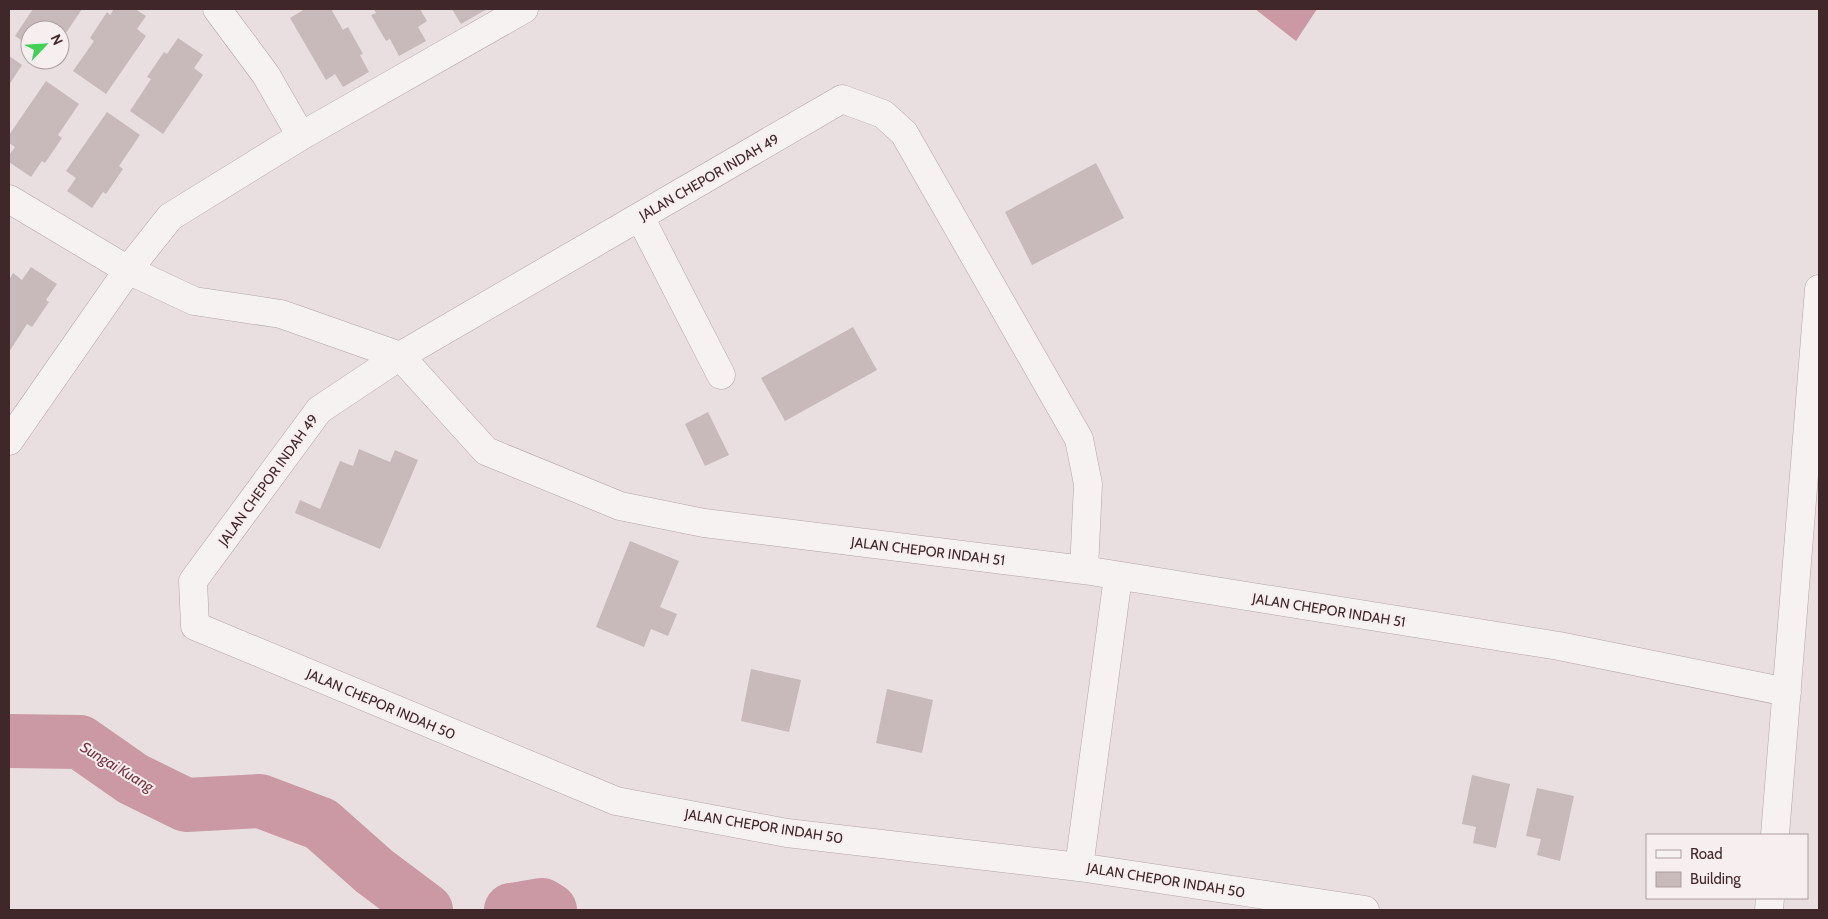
<svg xmlns="http://www.w3.org/2000/svg" width="1828" height="919" font-family="Cabin,sans-serif">
  <style>
    .water { fill: #ca99a3 }
    .lines { fill: none; stroke-linecap: round; stroke-linejoin: round }
    .river { stroke: #ca99a3; stroke-width: 54 }
    .building { fill: #c8b9ba }
    .minor-casing { stroke: #b3a4a5; stroke-width: 29 }
    .minor { stroke: #f7f2f2; stroke-width: 28 }
    .labels { text-anchor: middle; dominant-baseline: central; stroke-width: 4; stroke-linejoin: round; paint-order: stroke }
    .street-label { font-size: 14px; fill: #402729; stroke: #f6eeef }
    .water-label { font-size: 15px; font-style: italic; fill: #75313c; stroke: #f6eeef }
  </style>
  <rect width="100%" height="100%" fill="#e9dfe0"/>
  <!-- water -->
  <path class="water" d="M1255 9H1317L1296 41Z"/>
  <g class="lines">
    <!-- river -->
    <path class="river" d="M9 741 80 742 133 779 186 805 260 801 321 824 374 871 426 910
      M511 910 542 905 550 910"/>
  </g>
  <!-- building -->
  <path class="building" d="M33 9H82L60 42V30H30V46L15 36Z
    M114 9H135L146 16 137 29 146 36 106 94 73 71 94 41 90 38 107 12 110 15Z
    M305 9H331L343 30 348 27 363 54 360 55 369 72 343 87 335 74 326 80 290 18Z
    M374 9H420L427 21 418 27 426 41 399 56 390 39 386 41 371 15 376 13Z
    M452 9H487L461 24Z
    M178 38 203 55 194 68 203 75 163 134 130 111 151 79 147 77 164 52 167 54Z
    M9 56 22 65 9 85Z
    M46 81 79 104 58 135 62 138 45 163 42 161 31 177 9 162V155L15 147 9 143V135Z
    M107 112 140 135 119 166 123 169 106 194 103 192 92 208 67 191 76 178 66 171Z
    M1096 163 1124 218 1032 265 1005 212Z
    M31 267 57 284 46 300 49 302 32 327 27 324 9 352V280L13 273 22 280Z
    M853 327 877 370 785 421 761 378Z
    M708 412 729 455 705 466 685 424Z
    M359 449 390 462 395 450 418 460 380 549 295 513 300 500 320 509 340 461 353 466Z
    M630 541 679 561 660 607 677 614 668 636 651 629 644 647 596 627Z
    M751 669 801 680 789 732 741 721Z
    M887 689 933 700 922 753 876 743Z
    M1472 775 1510 784 1496 848 1473 843 1476 827 1462 824Z
    M1537 788 1574 796 1560 861 1537 855 1541 839 1526 836Z"/>
  <g class="lines">
    <!-- minor casing -->
    <g class="minor-casing">
      <path id="minor" d="M217 9 266 75 301 136
        M9 199 128 270 194 301 281 314 400 356 486 451 620 506 704 523 1084 570 1559 646 1787 692
        M640 217 721 375
        M9 441 128 270 170 217 301 136 524 9
        M1084 570 1088 484 1079 439 904 133 883 114 842 99 400 356 319 410 193 581 195 626 616 801 787 833 1079 867 1365 910
        M1775 835 1819 289
        M1079 867 1118 577
        M1769 910 1770 898"/>
    </g>
    <!-- minor -->
    <use href="#minor" class="minor"/>
  </g>
  <g class="labels">
    <!-- street labels -->
    <g class="street-label">
      <text transform="translate(709 177) rotate(-30)">JALAN CHEPOR INDAH 49</text>
      <text transform="translate(268 480) rotate(-54)">JALAN CHEPOR INDAH 49</text>
      <text transform="translate(928 551) rotate(7)">JALAN CHEPOR INDAH 51</text>
      <text transform="translate(1329 610) rotate(9)">JALAN CHEPOR INDAH 51</text>
      <text transform="translate(381 704) rotate(23)">JALAN CHEPOR INDAH 50</text>
      <text transform="translate(764 826) rotate(9)">JALAN CHEPOR INDAH 50</text>
      <text transform="translate(1166 880) rotate(9)">JALAN CHEPOR INDAH 50</text>
    </g>
    <!-- water labels -->
    <g class="water-label">
      <text transform="translate(117 767) rotate(31)">Sungai Kuang</text>
    </g>
  </g>
  <!-- border -->
  <rect width="1828" height="919" fill="none" stroke="#402729" stroke-width="20"/>
  <!-- legend -->
  <rect x="1646" y="834" width="162" height="65" fill="#f6eeef" stroke="#ad9ea0"/>
  <rect x="1656" y="850" width="25" height="8" fill="#f7f2f2" stroke="#ad9ea0"/>
  <text x="1690" y="859" font-size="15" fill="#402729">Road</text>
  <rect x="1656" y="872" width="25" height="15" fill="#c8b9ba" stroke="#ad9ea0"/>
  <text x="1690" y="884" font-size="15" fill="#402729">Building</text>
  <!-- north arrow -->
  <g transform="translate(45 45) rotate(65)"><circle r="24" fill="#f6eeef" stroke="#ad9ea0"/>
  <path d="M0-4L9 19L0 12L-9 19Z" fill="#41d154"/>
  <text y="-8" font-size="14" font-weight="bold" text-anchor="middle" fill="#402729">N</text>
  </g>
</svg>
